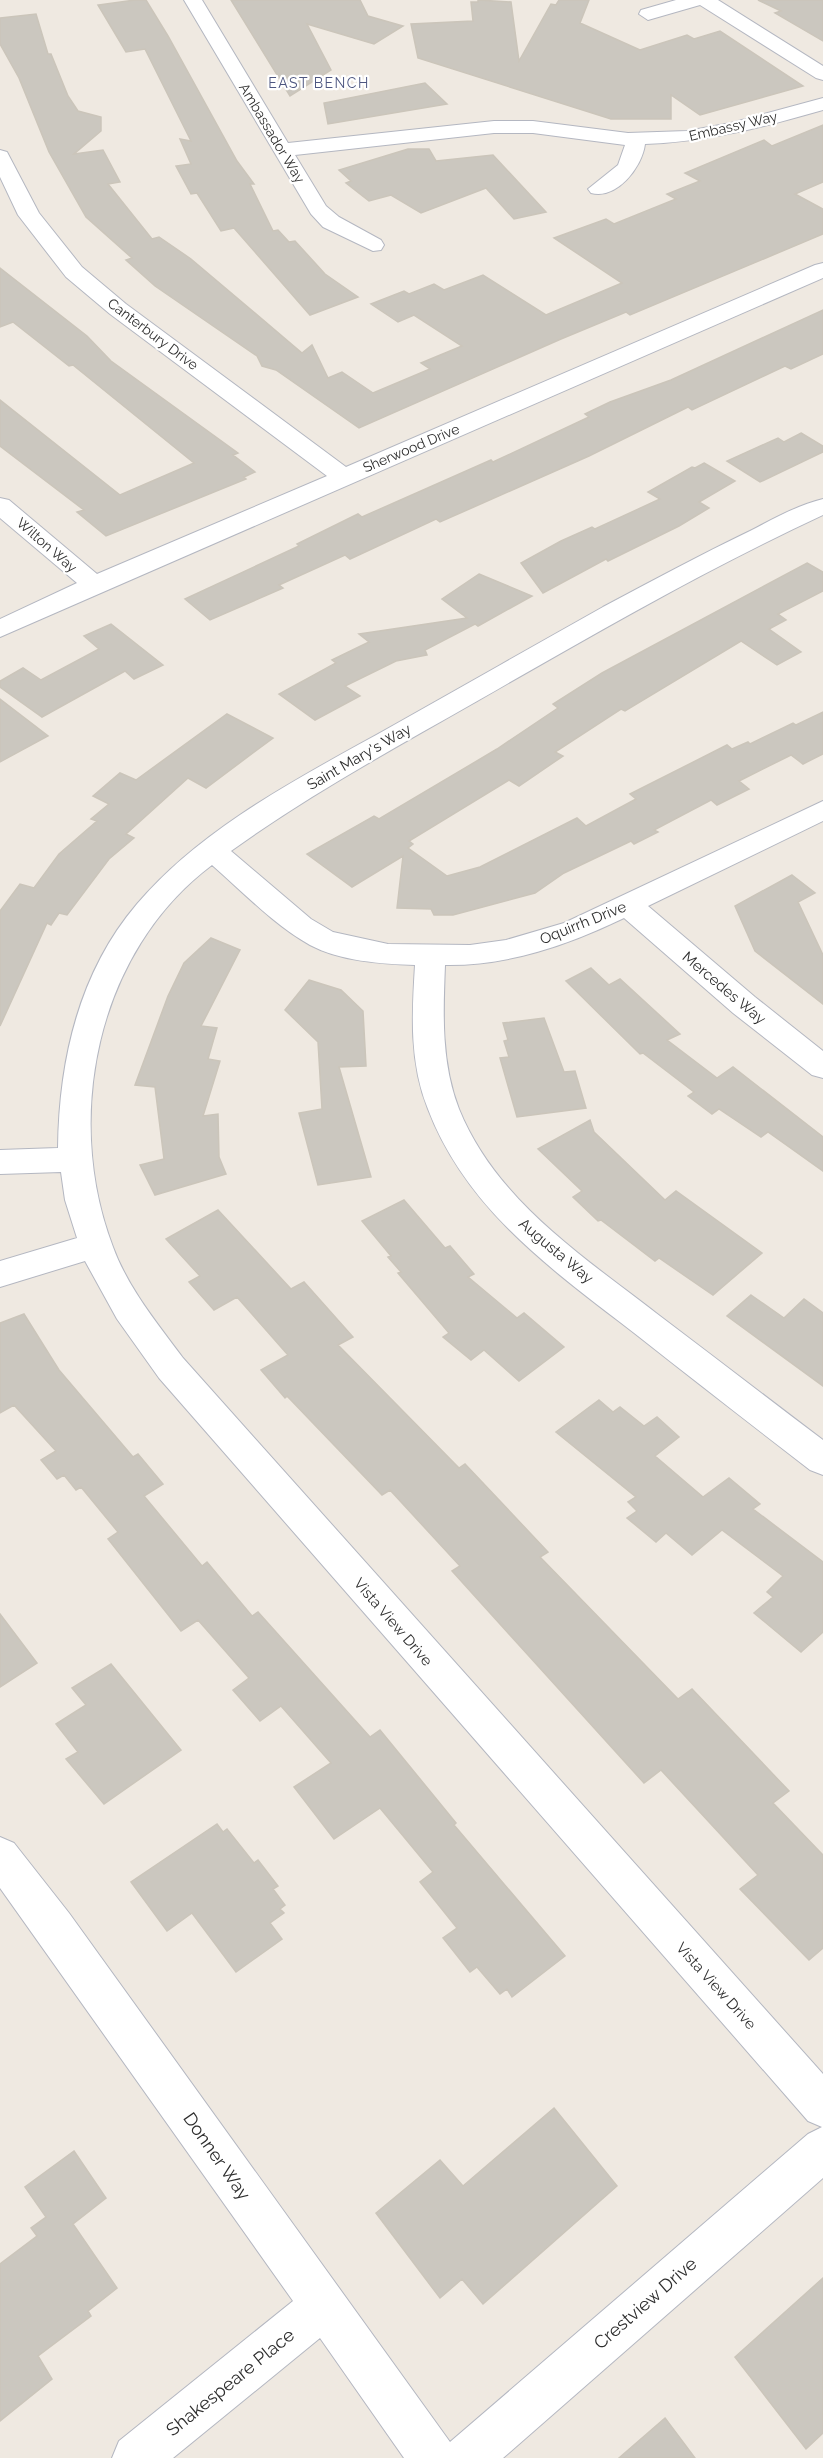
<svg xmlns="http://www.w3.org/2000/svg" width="823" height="2458" font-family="Raleway,sans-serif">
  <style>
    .building { fill: #cbc7bf; stroke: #cbc5ba; stroke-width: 1.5 }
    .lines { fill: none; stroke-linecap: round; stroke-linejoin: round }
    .minor-casing { stroke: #b4b7c1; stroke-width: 2 }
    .minor { fill: #fff; fill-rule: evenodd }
    .labels { text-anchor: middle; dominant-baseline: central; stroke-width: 4.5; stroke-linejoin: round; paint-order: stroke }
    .far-neighbourhood-label { font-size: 14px; letter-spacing: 1.5px; fill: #4d5680; stroke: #fff }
    .far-street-label { font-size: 14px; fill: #2e2e2e; stroke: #fff }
    .street-label { font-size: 15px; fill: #2e2e2e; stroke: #fff }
    .near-street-label { font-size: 18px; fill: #2e2e2e; stroke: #fff }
  </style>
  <rect width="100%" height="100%" fill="#efe9e1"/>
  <!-- building -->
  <path class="building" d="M135 0H146L168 36 237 161 254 184H250L273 231 278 230 289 242 295 241 325 274 358 297 310 315 234 228 221 231 197 193 191 194 176 166 191 164 180 139 191 141 145 49 126 52 98 5Z
    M231 0H360L368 16 403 26 374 44 307 24 331 70 290 96Z
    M478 0 511 2 519 61 551 4 556 5 559 0H589L580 23 640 50 687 35 694 39 720 31 803 86 700 115 671 95V119H611L418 58 411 24 473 21 471 2H478Z
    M758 0H823V41L775 13 781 11Z
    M36 14 48 54H51L68 96 78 111 101 117V131L74 154 103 150 120 182 108 184 152 239 159 237 191 259 302 353 312 345 328 378 342 372 373 393 430 369 421 363 462 346 414 315 398 322 371 304 404 291 409 294 434 284 444 290 483 275 546 315 622 283 554 238 606 219 614 224 676 199 667 194 700 181 685 173 764 140 772 146 823 125V182L795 194 823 209V234L630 315 626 312 561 339 359 428 276 370 262 366 257 356 155 286 126 260 132 258 86 217 49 152 19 78 0 44V18Z
    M425 83 447 104 328 124 324 103Z
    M408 149H429L436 161 493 155 546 212 514 219 486 188 421 213 391 195 369 201 346 183 351 181 339 170Z
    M0 268 87 336 111 361 238 453 233 455 255 472 244 477 246 479 106 536 77 512 84 510 0 446V400L120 495 194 463 73 365 69 366 13 322 0 327Z
    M823 310V354L791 369 785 366 692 410 688 407 589 456 440 522 436 519 350 559 345 555 279 585 283 588 210 620 185 599 299 546 297 544 358 514 362 517 491 460 493 462 589 417 585 414 610 402 671 380Z
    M801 433 823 446V452L760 482 727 461 778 438 784 442Z
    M704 463 735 481 699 502 709 508 679 526 608 561 606 559 543 593 521 563 561 541 592 527 595 529 660 499 648 492 692 467 695 468Z
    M807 563 823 572V591L778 614 786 620 769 629 801 652 777 665 741 641 625 711 621 709 555 752 563 756 519 786 509 780 409 841 413 844 408 848 447 876 480 867 577 818 586 826 636 799 630 794 727 745 732 749 748 742 750 744 793 723 796 725 823 712V754L803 764 791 755 739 781 749 789 717 805 711 800 654 830 658 832 634 844 631 841 564 873 535 893 453 915H434L431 909 397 908 403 856 352 887 307 854 374 816 379 819 497 749 558 708 553 704 602 673Z
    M479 574 532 596 478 626 475 624 425 650 427 655 396 661 345 686 360 696 315 720 279 694 336 663 332 660 369 642 359 634 467 618 442 599Z
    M111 624 163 665 134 679 125 671 42 717 0 687V681L23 668 41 680 99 649 84 636Z
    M0 699 48 736 0 762Z
    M227 714 273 738 206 788 188 778 126 834 134 838 109 859 67 915 59 913 51 925 47 923 0 1026V911L20 884 34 888 59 854 97 821 91 819 109 804 93 796 120 773 136 780Z
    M792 875 815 893 798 902 823 955V1004L755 951 735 906Z
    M211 938 240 950 201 1026 217 1028 208 1059 220 1061 203 1116 218 1114 219 1157 226 1174 155 1195 140 1165 164 1159 155 1087 135 1085 168 996 184 963Z
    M591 968 609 985 620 979 680 1034 667 1040 717 1078 733 1067 823 1137V1171L768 1132 761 1137 719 1109 712 1114 688 1096 694 1092 643 1053 640 1054 566 981Z
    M309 980 341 990 363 1011 366 1066 339 1067 371 1177 318 1185 299 1113 322 1109 318 1042 285 1010Z
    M544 1018 564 1072 575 1071 586 1108 517 1117 500 1058 509 1057 504 1041 508 1040 503 1023Z
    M590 1120 594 1132 665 1200 676 1191 762 1253 713 1295 659 1258 655 1261 601 1220 598 1221 573 1197 582 1191 538 1149Z
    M404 1200 445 1248 450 1246 474 1274 468 1277 517 1318 524 1313 564 1347 519 1381 484 1350 471 1360 443 1337 449 1333 398 1273 401 1272 388 1257 391 1256 362 1221Z
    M218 1210 291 1289 304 1282 353 1337 338 1345 459 1468 465 1464 548 1552 540 1557 678 1699 692 1689 789 1791 773 1803 823 1855V1948L809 1960 740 1889 758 1875 661 1770 644 1783 452 1571 460 1566 390 1490 382 1495 287 1396 285 1398 261 1370 288 1355 237 1297 214 1310 189 1282 200 1276 166 1239Z
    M751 1295 784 1318 804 1299 823 1313V1386L727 1316Z
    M24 1314 59 1370 133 1457 138 1454 163 1484 144 1496 202 1566 207 1562 252 1616 258 1612 370 1737 380 1730 456 1823 454 1825 565 1956 512 1997 507 1989 500 1994 477 1967 470 1972 443 1938 457 1928 420 1882 433 1872 380 1808 334 1839 294 1787 331 1763 281 1706 260 1721 233 1690 249 1678 198 1620 181 1631 108 1539 118 1532 81 1487 76 1490 64 1475 57 1479 41 1460 56 1451 14 1405 0 1413V1323Z
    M599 1400 613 1412 620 1407 644 1426 657 1417 679 1437 655 1456 703 1497 729 1478 760 1504 753 1509 823 1562V1632L801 1652 754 1613 773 1597 767 1592 783 1576 722 1530 692 1555 666 1533 656 1542 627 1518 637 1511 628 1502 636 1497 556 1432Z
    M0 1614 37 1663 0 1687Z
    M111 1664 181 1750 104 1804 66 1759 78 1752 56 1724 86 1705 72 1688Z
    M217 1824 223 1832 227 1829 254 1863 258 1860 278 1886 273 1889 285 1905 280 1909 284 1913 270 1923 282 1939 236 1972 192 1913 167 1931 131 1882Z
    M554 2108 617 2186 483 2304 462 2279 440 2298 376 2213 440 2160 463 2186Z
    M74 2151 106 2198 73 2224 117 2288 88 2311 91 2316 38 2356 52 2379 0 2421V2264L37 2236 31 2228 46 2217 25 2187Z
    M823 2278V2433L806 2449 735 2357Z
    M665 2418 695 2458H619Z"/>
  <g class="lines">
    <!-- minor casing -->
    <g class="minor-casing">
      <path id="minor" d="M184 0H202L288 143 494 121H533L628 133 687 131 731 123 823 98V110C764 127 707 142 645 144 642 168 616 200 591 193L588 189 618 165 625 145 533 133H494L295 155 326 206 339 217 381 240 384 245 381 250 373 251 323 227 311 214Z
        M676 0H718L823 66V80L816 78 700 5 648 20 639 14 641 10Z
        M0 150 7 152 39 213 82 267 126 304 346 467 815 265 823 263V278L0 637V619L77 583 0 518V498L9 500 97 574 327 476 110 314 66 277 18 215 0 177Z
        M823 499V515C705 570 592 635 479 700 395 748 310 794 231 851L311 919 333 932 388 944 470 945 506 940 564 923 823 801V821L648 906 755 997 823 1051V1078L812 1075 733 1013 624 918C568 945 508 966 445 965 443 1014 441 1063 459 1109 496 1200 581 1255 656 1313 712 1355 767 1398 823 1440V1475L810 1470C753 1426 695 1381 638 1336 554 1271 467 1211 428 1109 409 1062 412 1013 415 965 381 964 340 961 310 945 274 925 243 892 212 865 97 951 63 1117 113 1247 128 1288 157 1323 183 1358L823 2074V2178L503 2458H404L320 2338 173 2458H112L119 2441 293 2301 0 1888V1837L14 1843 69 1913 450 2442 808 2134 822 2127 808 2121 159 1378 117 1319 85 1261 0 1287V1261L77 1238 65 1200 61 1172 0 1174V1150L58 1148C59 1061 79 972 137 904 204 825 305 775 394 725 464 686 533 646 603 607 652 581 700 555 750 531 773 519 798 505 823 499Z"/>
    </g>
    <!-- minor -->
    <use href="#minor" class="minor"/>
  </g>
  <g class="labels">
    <!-- far-neighbourhood labels -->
    <g class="far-neighbourhood-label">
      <text x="319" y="83">EAST BENCH</text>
    </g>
    <!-- far-street labels -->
    <g class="far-street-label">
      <text transform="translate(733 126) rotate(-13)">Embassy Way</text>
      <text transform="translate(272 133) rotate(59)">Ambassador Way</text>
      <text transform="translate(153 334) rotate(37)">Canterbury Drive</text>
      <text transform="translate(411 448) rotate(-23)">Sherwood Drive</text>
      <text transform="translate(47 545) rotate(41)">Wilton Way</text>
    </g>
    <!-- street labels -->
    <g class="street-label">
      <text transform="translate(359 757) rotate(-30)">Saint Mary's Way</text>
      <text transform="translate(583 923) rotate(-22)">Oquirrh Drive</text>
      <text transform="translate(724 988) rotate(40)">Mercedes Way</text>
      <text transform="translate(556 1251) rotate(40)">Augusta Way</text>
      <text transform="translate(393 1622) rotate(49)">Vista View Drive</text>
      <text transform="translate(716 1986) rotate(48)">Vista View Drive</text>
    </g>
    <!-- near-street labels -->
    <g class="near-street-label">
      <text transform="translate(217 2156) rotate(55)">Donner Way</text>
      <text transform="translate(645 2303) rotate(-41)">Crestview Drive</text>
      <text transform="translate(230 2382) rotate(-39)">Shakespeare Place</text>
    </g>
  </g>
</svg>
